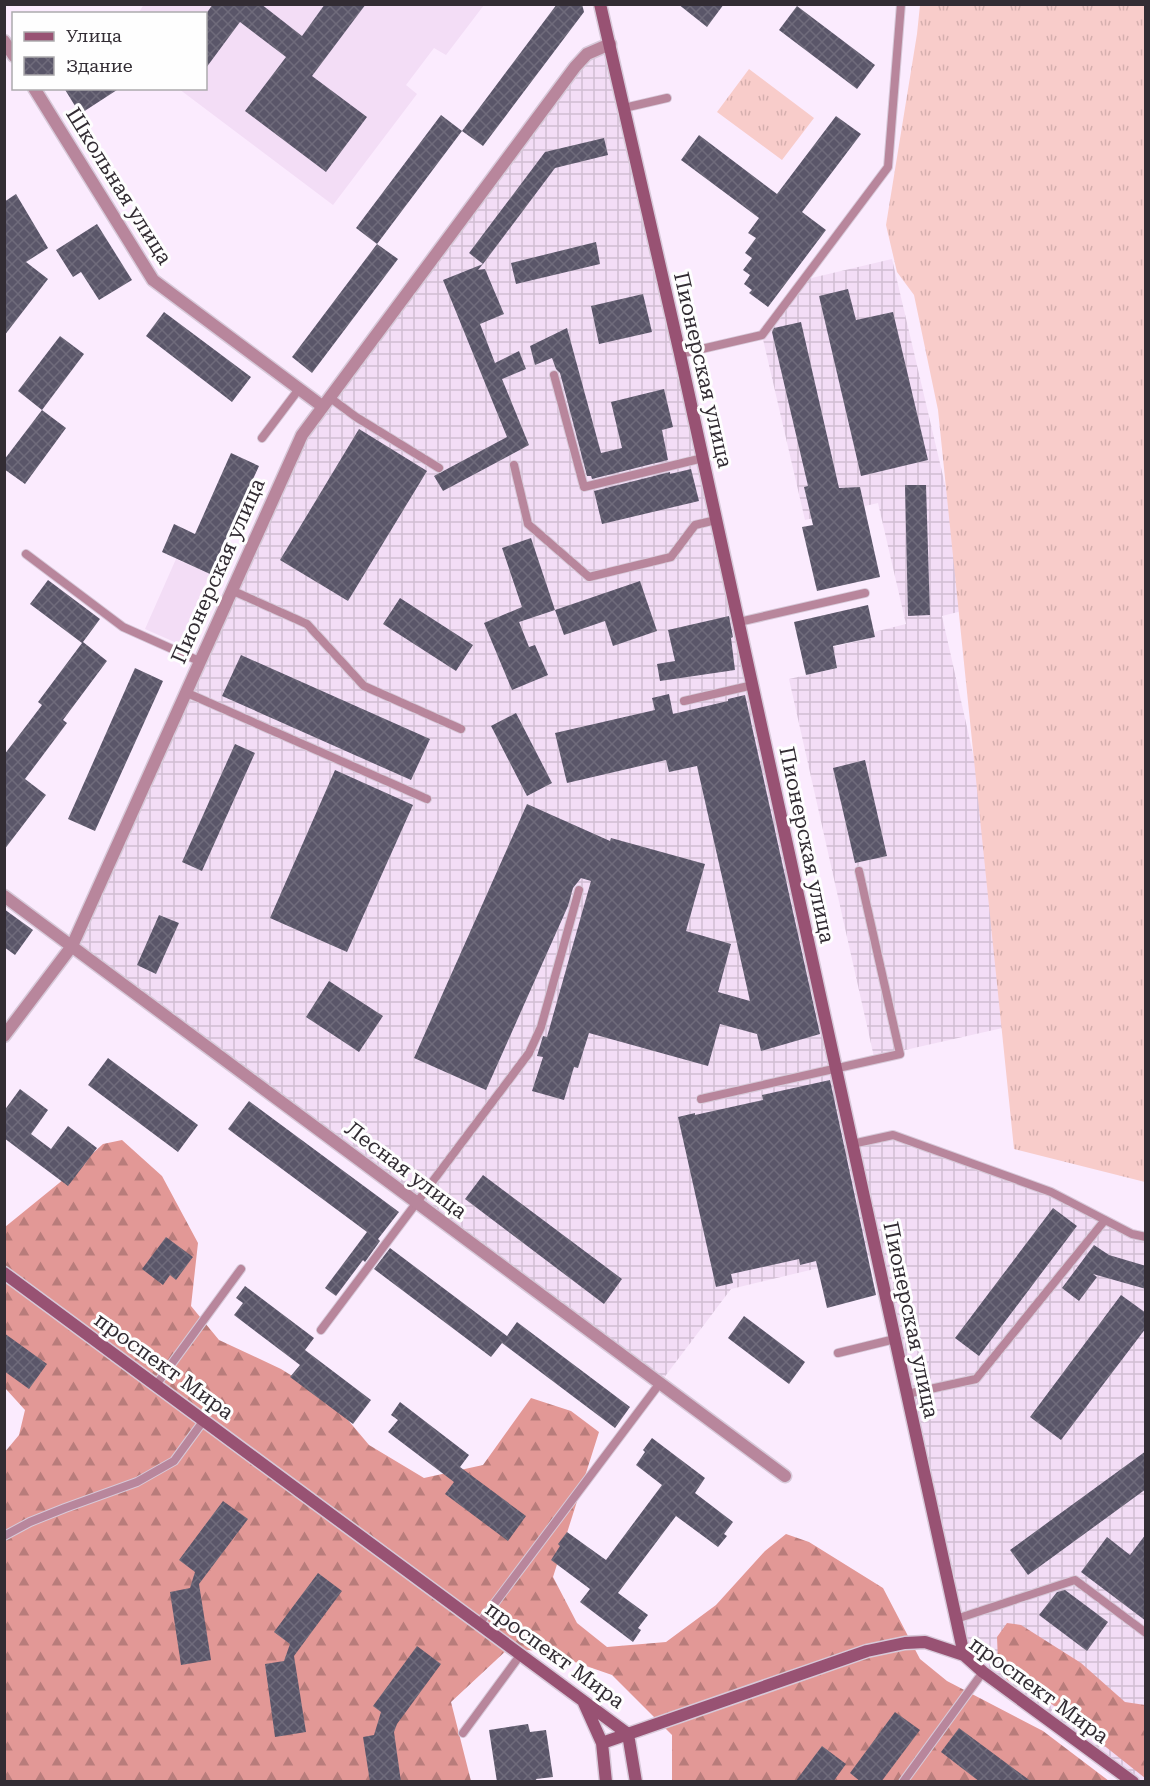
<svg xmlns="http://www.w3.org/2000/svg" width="1150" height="1786" font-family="'Roboto Serif',serif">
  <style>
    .built { fill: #f3ddf6 }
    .industrial { fill: url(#industrial-grid) }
    .grass { fill: url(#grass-tufts) }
    .forest { fill: url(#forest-firs) }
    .building { fill: url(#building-cross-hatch) }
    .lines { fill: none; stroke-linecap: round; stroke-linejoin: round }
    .lane-casing { stroke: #d7c9d9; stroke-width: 10 }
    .street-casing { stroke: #d7c9d9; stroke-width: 15 }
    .secondary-casing { stroke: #d7c9d9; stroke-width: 15 }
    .lane { stroke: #b8869c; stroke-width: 8 }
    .street { stroke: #b8869c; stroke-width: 12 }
    .secondary { stroke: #985273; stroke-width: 12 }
    .labels { text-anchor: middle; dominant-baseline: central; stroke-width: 6; stroke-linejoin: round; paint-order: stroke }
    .street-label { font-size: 21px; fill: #322c33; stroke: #fefefe }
  </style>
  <defs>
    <pattern id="industrial-grid" width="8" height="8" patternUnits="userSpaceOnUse" patternTransform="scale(1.5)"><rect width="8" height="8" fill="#f3ddf6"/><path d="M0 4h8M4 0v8" fill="none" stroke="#d1bed3"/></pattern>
    <pattern id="grass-tufts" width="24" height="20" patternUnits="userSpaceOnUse" patternTransform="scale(1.5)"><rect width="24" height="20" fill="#f8ccca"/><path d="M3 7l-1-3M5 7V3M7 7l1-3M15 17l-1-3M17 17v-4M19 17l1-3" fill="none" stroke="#d5afae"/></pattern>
    <pattern id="forest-firs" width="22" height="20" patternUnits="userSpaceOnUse" patternTransform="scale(1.5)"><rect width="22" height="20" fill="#e29896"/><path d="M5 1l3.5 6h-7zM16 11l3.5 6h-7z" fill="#b87c7b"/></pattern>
    <pattern id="building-cross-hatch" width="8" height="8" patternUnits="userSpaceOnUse" patternTransform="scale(1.5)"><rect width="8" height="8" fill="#5a5669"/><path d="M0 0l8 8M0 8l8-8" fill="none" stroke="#6f6b7b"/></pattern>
  </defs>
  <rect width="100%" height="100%" fill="#fbebfe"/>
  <!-- built -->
  <path class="built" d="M144 4 484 5 446 55 434 48 406 85 417 94 333 205 179 89 206 88V14H138Z
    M176 559 210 574 179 644 145 629Z"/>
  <!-- industrial -->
  <path class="industrial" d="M604 46 852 1144 893 1135 1051 1192 1145 1237V1781H1133L964 1655 877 1254 731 1289 660 1383 72 946 287 464 575 67Z
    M892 259 974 608 942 616 1033 1021 874 1057 789 679 837 668 833 647 875 637 874 632 906 624 878 503 805 520 762 335 803 280Z"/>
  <!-- grass -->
  <path class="grass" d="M920 5H1145V1182L1014 1149 938 410 914 295 897 272 886 225 917 34Z
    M749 69 814 118 782 160 717 112Z"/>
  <!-- forest -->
  <path class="forest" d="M122 1140 162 1176 198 1243 191 1306 219 1340 281 1369 332 1401 369 1445 424 1478 483 1465 531 1398 571 1411 599 1432 553 1577 577 1623 607 1647 666 1642 716 1605 765 1551 786 1534 809 1542 883 1588 920 1659 947 1681 1043 1731 1109 1781H672V1735L612 1675 546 1652 509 1648 451 1702 471 1781H5L4 1453 19 1435 25 1410 5 1388V1227L69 1175 103 1144Z
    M1007 1623 1021 1625 1081 1663 1125 1702 1145 1705V1778L1039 1694 1007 1680 998 1661 997 1637Z"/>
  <!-- building -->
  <path class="building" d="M213 4H261L302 36 325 4H366L312 76 367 117 326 172 245 111 286 57 240 22 206 68V14Z
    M557 4H582L584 12 483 146 462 131Z
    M678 4H724L707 27Z
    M797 6 875 65 857 89 779 30Z
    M64 88H120L80 114Z
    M441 115 462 131 377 244 356 228Z
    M836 116 861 134 802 212 826 230 768 307 749 293 752 290 744 284 750 275 743 270 752 258 745 253 756 238 748 233 759 218 681 160 699 135 777 194Z
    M604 138 608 155 555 168 483 264 469 253 545 152Z
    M16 194 48 248 26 262 48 279 4 336V202Z
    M97 224 132 280 99 300 81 272 73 277 56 250Z
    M596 242 600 264 516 284 511 263Z
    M377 244 398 259 312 373 292 357Z
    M483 264 478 270 485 269 504 314 480 324 495 363 519 351 526 369 502 379 529 445 443 491 434 476 507 437 443 280Z
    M848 289 856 320 893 312 928 460 861 476 819 296Z
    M643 294 652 332 599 344 591 306Z
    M164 312 251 377 232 402 146 336Z
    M801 322 839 488 860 487 880 577 817 591 802 527 813 525 804 487 808 486 772 332 774 328Z
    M567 328 601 453 622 448 611 402 664 389 673 427 662 430 668 460 592 479 591 476H587L560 373 556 369 552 358 535 365 530 346Z
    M60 336 84 354 42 410 18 391Z
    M42 410 66 428 25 484 4 469V460Z
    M359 429 427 471 348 601 280 560Z
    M231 453 259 466 210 574 162 552 174 524 195 534Z
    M691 469 699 501 602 524 594 491 670 472V474Z
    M905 485H926L930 615 908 616Z
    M531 538 555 610 519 622 529 647 535 645 548 675 512 690 484 623 522 607 502 548Z
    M48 580 100 619 83 642 107 661 63 720 67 723 25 779 46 795 4 850V755L42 705 38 702 82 643 30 604Z
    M640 581 657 631 613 646 605 621 564 635 555 610Z
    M400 598 473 645 456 671 383 624Z
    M868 605 875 637 833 646 837 668 806 675 794 622Z
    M729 616 733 637 731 638 735 670 660 681 657 664 675 661 668 630Z
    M241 655 430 739 411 780 222 696Z
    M135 668 163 681 95 831 68 819Z
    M669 694 673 714 728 701V699L745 695 820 1034 761 1051 757 1034 720 1024 708 1066 589 1033 578 1068 574 1067 564 1100 532 1091 543 1057 537 1056 543 1036 547 1037 591 881 581 878 573 888 568 906 486 1090 414 1058 527 804 610 841 611 838 705 864 686 931 731 944 718 992 750 1001 697 766 669 772 666 760 567 783 555 733 655 710 652 698Z
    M516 713 552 783 527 796 491 726Z
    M235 744 255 753 202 871 182 862Z
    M865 760 887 856 855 863 833 768Z
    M335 770 413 805 347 952 270 918Z
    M4 909 33 930 15 955 4 947Z
    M159 915 179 923 156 974 137 965Z
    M329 981 383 1016 359 1052 306 1017Z
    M108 1058 198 1125 178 1152 88 1085Z
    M830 1080 876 1295 827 1308 816 1261 800 1265 799 1259 731 1274 733 1283 716 1287 678 1117 695 1113V1115L763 1100 762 1095Z
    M20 1089 48 1110 31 1134 51 1149 68 1126 97 1148 68 1186 4 1138V1111Z
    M249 1101 399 1212 378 1239 380 1241 365 1262 363 1260 336 1296 325 1288 367 1232 228 1129Z
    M483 1175 622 1279 604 1304 465 1199Z
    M1053 1208 1077 1226 979 1356 955 1338Z
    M166 1237 193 1257 176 1280 170 1275 163 1285 142 1269Z
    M1094 1245 1109 1255 1146 1266V1289L1093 1274 1097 1277 1079 1301 1062 1288Z
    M390 1248 507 1336 517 1322 630 1407 615 1428 502 1343 491 1357 374 1269Z
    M245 1286 314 1338 305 1350 371 1400 353 1424 290 1377 300 1365 234 1315 243 1303 236 1298Z
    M1121 1295 1146 1313V1328L1061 1440 1030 1417Z
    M744 1316 805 1362 789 1384 728 1338Z
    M4 1333 47 1364 29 1389 4 1371Z
    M400 1402 469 1455 460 1467 526 1516 508 1541 445 1494 454 1482 388 1432 398 1420 391 1415Z
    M652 1438 705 1478 695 1493 733 1522 724 1534 727 1536 718 1547 676 1516 618 1593 648 1615 638 1628 641 1630 633 1642 580 1602 590 1589 551 1560 560 1546 558 1544 567 1532 606 1560 662 1485 636 1465 645 1452 643 1450Z
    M1146 1451V1489L1028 1575 1010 1550Z
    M223 1501 248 1519 199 1584 211 1660 181 1665 170 1592 190 1588 195 1572 179 1560Z
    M1146 1534V1621L1081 1572 1107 1537 1130 1555Z
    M318 1573 342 1591 294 1656 306 1732 275 1737 265 1664 284 1661 290 1644 274 1632Z
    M1065 1590 1108 1622 1087 1651 1039 1615 1057 1592Z
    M417 1646 441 1664 397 1724 394 1732 401 1782H370L363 1737 374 1735 381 1712 373 1706Z
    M895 1712 920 1730 881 1782H861L850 1773Z
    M528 1724 530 1732 546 1730 553 1777 536 1779 537 1782H497L489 1730Z
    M959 1728 1032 1782H980L941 1752Z
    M822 1746 846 1764 833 1782H795Z"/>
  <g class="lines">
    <!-- lane casing -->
    <g class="lane-casing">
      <path id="lane" d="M624 108 667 98
        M680 354 762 335 888 167 901 4
        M554 375 584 487 703 458
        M329 397 356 417 439 468
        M262 438 299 389
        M514 465 528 524 589 577 671 557 695 525 716 520
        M26 554 123 627 199 661
        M231 590 307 624 364 686 461 729
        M739 622 865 593
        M185 692 427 799
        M684 701 753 685
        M701 1099 900 1054 859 871
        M852 1144 893 1135 1051 1192 1132 1234 1146 1237
        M321 1330 529 1053 541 1027 579 890
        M838 1353 895 1339
        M156 1385 241 1269
        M907 1394 976 1379 1105 1220
        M4 1536 30 1522 65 1508 137 1482 174 1461 204 1420
        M956 1619 1075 1580 1146 1633
        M479 1624 660 1383
        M463 1733 521 1654
        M903 1782 983 1672"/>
    </g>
    <!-- street casing -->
    <g class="street-casing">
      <path id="street" d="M4 41 14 56
        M34 88 153 280 322 406
        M4 896 785 1476
        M4 1036 72 946 302 435 575 67 587 54 610 44"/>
    </g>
    <!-- secondary casing -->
    <g class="secondary-casing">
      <path id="secondary" d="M600 4 680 354 964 1655
        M4 1273 628 1734
        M584 1703 602 1743 606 1782
        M628 1734 636 1782
        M602 1743 867 1651 905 1643 925 1642 964 1655 983 1672 1133 1782"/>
    </g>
    <!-- lane -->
    <use href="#lane" class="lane"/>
    <!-- street -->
    <use href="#street" class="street"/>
    <!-- secondary -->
    <use href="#secondary" class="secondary"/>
  </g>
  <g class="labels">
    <!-- street labels -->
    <g class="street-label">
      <text transform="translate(119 186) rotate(58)">Школьная улица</text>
      <text transform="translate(703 370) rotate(77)">Пионерская улица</text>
      <text transform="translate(218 571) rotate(-66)">Пионерская улица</text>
      <text transform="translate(807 845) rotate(78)">Пионерская улица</text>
      <text transform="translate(406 1170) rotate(37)">Лесная улица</text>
      <text transform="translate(911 1320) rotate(78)">Пионерская улица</text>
      <text transform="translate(164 1366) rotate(36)">проспект Мира</text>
      <text transform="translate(555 1655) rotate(36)">проспект Мира</text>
      <text transform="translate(1039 1690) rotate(36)">проспект Мира</text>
    </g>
  </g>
  <!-- border -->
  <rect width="1150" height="1786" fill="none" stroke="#322c33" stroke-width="12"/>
  <!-- legend -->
  <rect x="12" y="12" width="195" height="78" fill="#fefefe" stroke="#acaaad" stroke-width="1.5"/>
  <rect x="24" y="32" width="30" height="9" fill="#985273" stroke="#acaaad" stroke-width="1.5"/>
  <text x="66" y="42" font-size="18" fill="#322c33">Улица</text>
  <rect x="24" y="57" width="30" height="18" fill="url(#building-cross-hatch)" stroke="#acaaad" stroke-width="1.5"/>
  <text x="66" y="72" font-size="18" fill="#322c33">Здание</text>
</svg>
